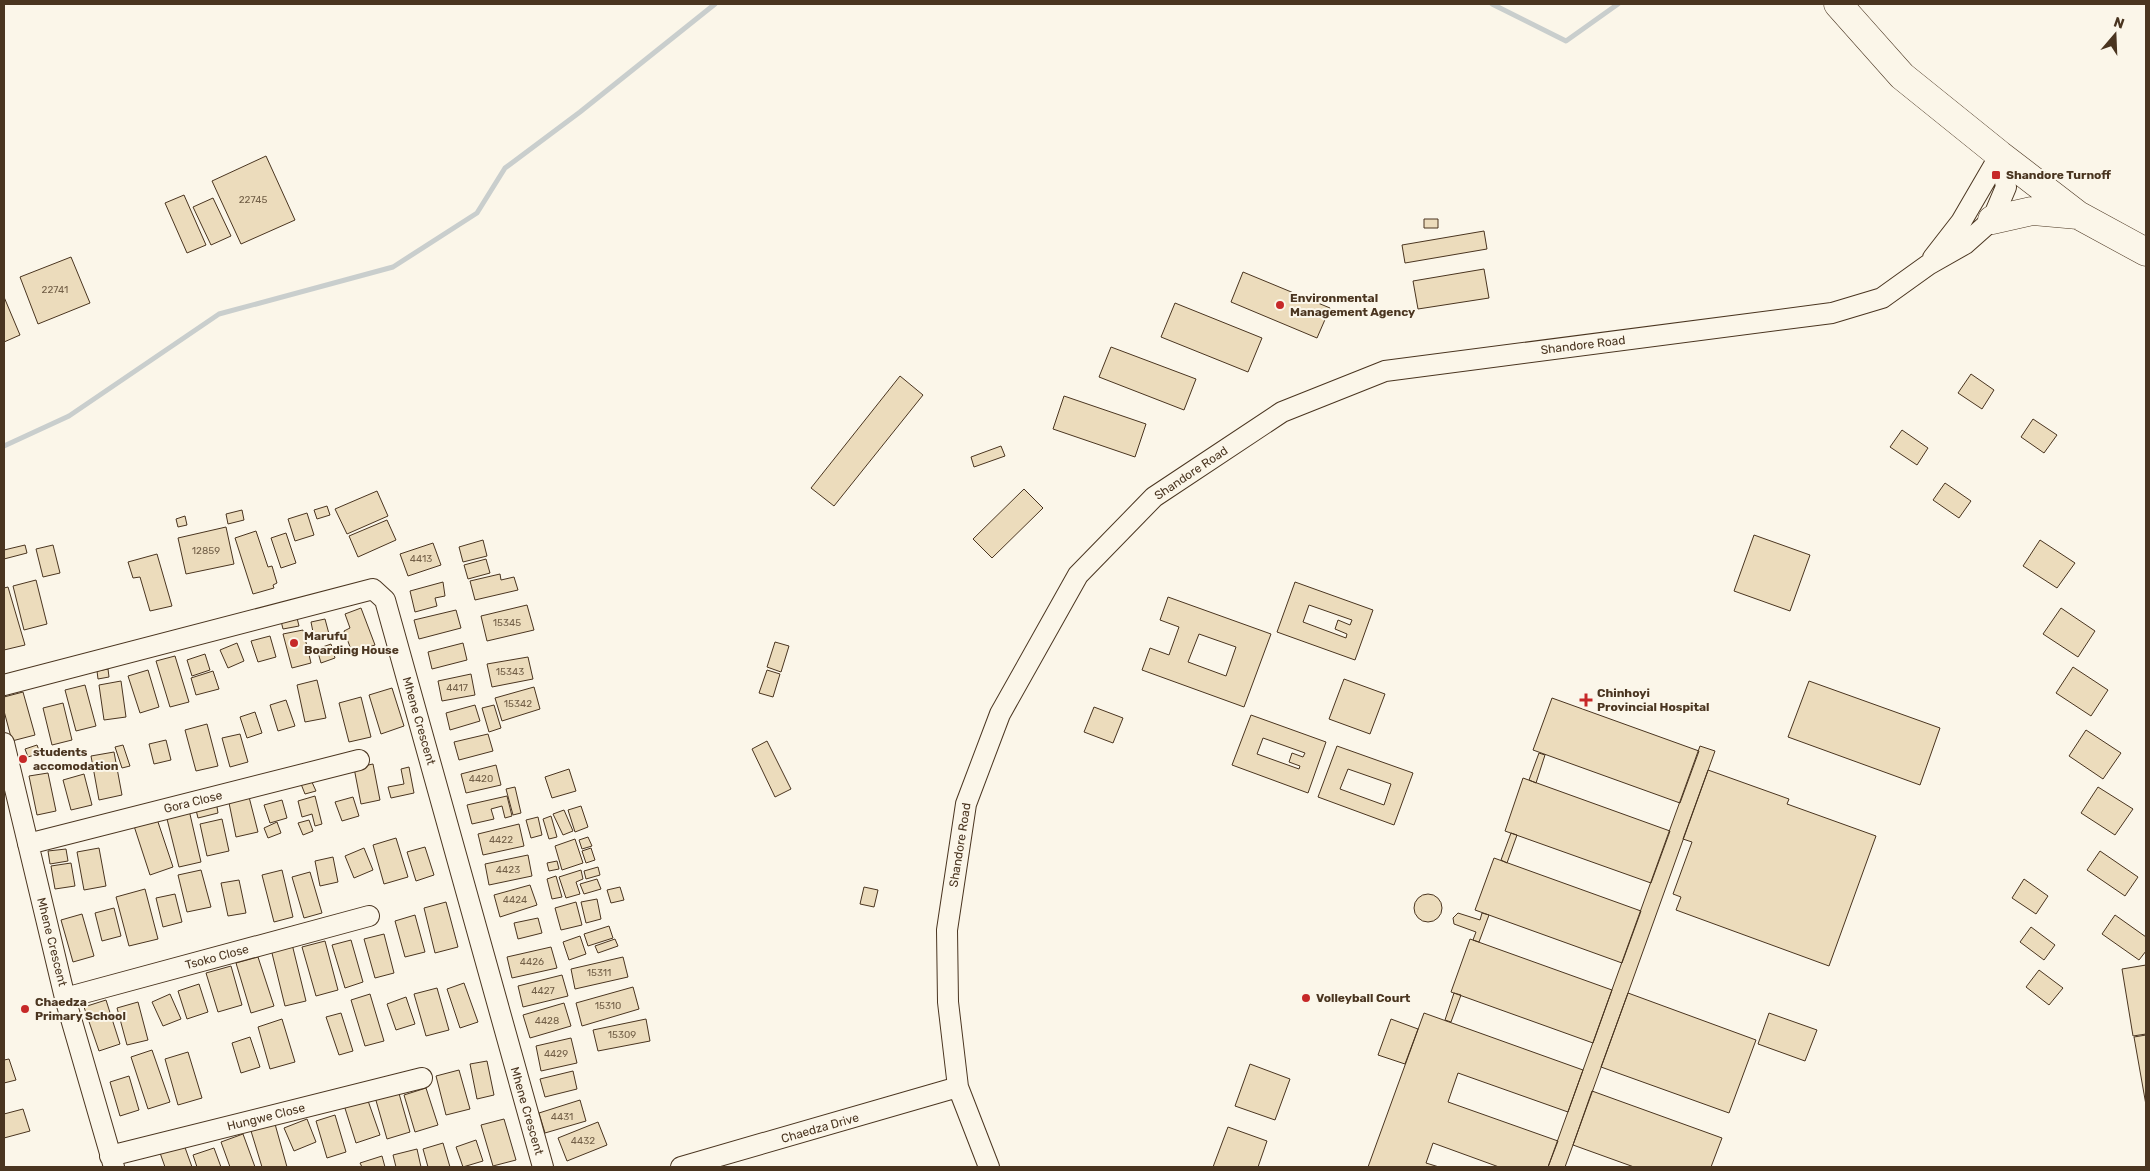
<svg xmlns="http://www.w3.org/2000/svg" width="2150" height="1171" font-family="Rubik,sans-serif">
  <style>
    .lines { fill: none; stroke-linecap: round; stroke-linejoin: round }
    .stream { stroke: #c9cecd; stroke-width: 5 }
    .building { fill: #ecdcbc; stroke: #4a3520; fill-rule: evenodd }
    .minor-casing { stroke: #4a3520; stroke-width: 22 }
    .highway-casing { stroke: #4a3520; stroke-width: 29 }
    .minor { stroke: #fbf6e9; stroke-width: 20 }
    .highway { stroke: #fbf6e9; stroke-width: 28 }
    .poi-dot { fill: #c62828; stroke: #fbf6e9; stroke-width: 2 }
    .labels { text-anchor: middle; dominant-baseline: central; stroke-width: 4; stroke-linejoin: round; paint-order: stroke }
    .number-label { font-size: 10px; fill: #725f47 }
    .poi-label { font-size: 12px; font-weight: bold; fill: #4a3520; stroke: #fbf6e9; text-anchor: start }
    .street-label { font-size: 12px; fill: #4a3520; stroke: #fbf6e9 }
  </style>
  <rect width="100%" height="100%" fill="#fbf6e9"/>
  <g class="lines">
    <!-- stream -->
    <path class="stream" d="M1492 4 1566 41 1618 4
      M4 446 69 416 219 314 393 267 477 213 505 168 580 112 715 4"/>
  </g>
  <!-- building -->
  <path class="building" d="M266 156 295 220 241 244 212 181Z
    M184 195 206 245 187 253 165 203Z
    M213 198 231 236 211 245 193 207Z
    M1424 219H1438V228H1424Z
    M1484 231 1487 249 1405 263 1402 245Z
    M71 257 90 303 38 324 20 277Z
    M1484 269 1489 298 1418 309 1413 281Z
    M1243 272 1330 308 1317 338 1231 302Z
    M4 297 20 335 4 342Z
    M1175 303 1262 338 1248 372 1161 337Z
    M1111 347 1196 379 1184 410 1099 377Z
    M1971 374 1994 390 1982 409 1958 393Z
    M900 376 923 395 834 506 811 488Z
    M1064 396 1146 424 1135 457 1053 429Z
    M2033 419 2057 435 2044 453 2021 437Z
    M1902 430 1928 448 1917 465 1890 447Z
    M1001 446 1005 456 974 467 971 457Z
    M1945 483 1971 501 1959 518 1933 500Z
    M1024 489 1043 508 992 558 973 539Z
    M377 491 388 516 347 534 335 509Z
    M327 506 330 515 317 519 314 510Z
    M242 510 244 520 228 524 226 514Z
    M307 513 314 535 295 541 288 519Z
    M185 516 187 525 178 527 176 519Z
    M387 520 396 540 358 557 349 536Z
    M226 527 234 564 186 574 178 538Z
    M256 531 268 567 272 566 277 583 273 585 274 588 253 594 235 538Z
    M286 533 296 563 281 568 271 538Z
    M1754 535 1810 555 1790 611 1734 591Z
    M483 540 487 556 463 562 459 547Z
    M2040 540 2075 563 2057 588 2023 566Z
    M433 543 441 565 408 576 400 554Z
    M25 545 27 553 4 559V550Z
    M53 545 60 573 43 577 36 549Z
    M157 554 172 606 150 611 140 577 133 578 128 562Z
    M486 559 490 573 468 579 464 565Z
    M500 574 501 580 514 577 518 590 475 600 470 581Z
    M36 580 47 624 24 630 13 586Z
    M443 582 445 596 435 598 437 606 415 612 410 591Z
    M1295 582 1373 610 1355 660 1277 632ZM1309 605 1352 620 1350 625 1338 620 1335 629 1347 634 1346 638 1303 622Z
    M8 587 25 645 4 650V588Z
    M1168 597 1271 634 1244 707 1142 670 1150 648 1169 655 1179 627 1160 620ZM1199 634 1236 647 1226 676 1188 662Z
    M527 605 534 630 487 641 481 616Z
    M361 608 375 645 352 652 344 631 350 628 345 614Z
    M2061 608 2095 631 2078 657 2043 634Z
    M456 610 461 628 419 639 414 620Z
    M296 614 299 626 283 629 280 617Z
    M325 619 329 634 314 637 311 622Z
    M303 630 311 663 292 668 283 634Z
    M270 636 276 657 258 662 251 641Z
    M775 642 789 646 781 672 767 667Z
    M237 643 244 661 228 668 220 650Z
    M463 643 467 660 432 669 428 652Z
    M331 644 335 658 321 663 317 649Z
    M205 654 210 670 192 676 187 660Z
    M175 656 189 702 170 707 156 661Z
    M528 657 533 679 492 687 487 664Z
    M2073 667 2108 690 2091 716 2056 693Z
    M108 669 109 677 98 679 97 671Z
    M148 670 159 707 140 713 128 676Z
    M767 670 780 674 773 697 759 693Z
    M213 671 219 689 196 695 191 678Z
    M471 674 475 695 442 701 438 681Z
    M1344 679 1385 694 1370 734 1329 719Z
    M317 680 326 718 305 722 297 685Z
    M121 681 126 717 104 720 99 685Z
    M1809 681 1940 728 1920 785 1788 737Z
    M85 685 96 726 76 731 65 690Z
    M534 687 540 709 502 721 495 698Z
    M392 688 404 726 381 734 369 695Z
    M23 692 35 735 12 741 4 711V697Z
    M361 697 371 737 349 742 339 703Z
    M1552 698 1699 751 1680 803 1533 750Z
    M286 700 295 726 278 731 270 705Z
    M63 703 72 740 52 745 43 708Z
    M475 705 480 721 450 730 446 713Z
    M494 705 501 728 489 732 482 708Z
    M1094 707 1123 718 1113 743 1084 732Z
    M255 712 262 733 247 738 240 717Z
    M1251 715 1326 742 1308 793 1232 765ZM1263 738 1305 753 1303 757 1292 753 1289 762 1300 766 1299 769 1257 754Z
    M207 724 218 766 196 771 185 730Z
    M2086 730 2121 753 2103 779 2069 756Z
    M240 734 248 762 230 767 222 738Z
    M488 734 493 751 459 760 454 742Z
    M166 740 171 760 154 764 149 744Z
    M767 741 791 789 775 797 752 749Z
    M37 745 40 753 28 757 25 749Z
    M123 745 130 766 122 768 115 747Z
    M1337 746 1413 773 1394 825 1318 797ZM1348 769 1391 784 1384 805 1340 789Z
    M1700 746 1715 751 1628 993 1565 1167H1548Z
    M114 752 122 795 99 800 91 756Z
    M1539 753 1545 755 1536 783 1529 780Z
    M373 764 380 800 361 804 354 768Z
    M496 765 501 785 466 793 461 774Z
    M409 767 414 793 391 798 388 787 404 784 401 769Z
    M569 769 576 791 552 798 545 777Z
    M1708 770 1789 799 1787 804 1876 836 1829 966 1676 910 1681 897 1673 894 1692 842 1683 839Z
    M48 773 56 811 37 815 29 776Z
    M84 774 92 805 71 810 63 780Z
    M1523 778 1670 831 1651 883 1505 831Z
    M311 780 316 791 305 794 301 784Z
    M515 787 521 813 513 815 506 789Z
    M2098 787 2133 809 2115 835 2081 813Z
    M248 793 258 832 236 837 228 798Z
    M315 796 322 824 315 826 312 814 302 817 298 801Z
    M507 796 512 816 505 818 502 806 491 809 494 819 472 824 467 805Z
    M353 797 359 816 342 821 335 802Z
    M282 800 287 818 270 823 264 805Z
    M216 801 218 813 198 818 195 806Z
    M581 806 588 827 575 832 568 810Z
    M189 810 201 862 179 867 166 815Z
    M564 810 573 831 563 835 553 814Z
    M551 816 557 837 549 839 543 819Z
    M538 817 542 835 531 838 526 820Z
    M157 819 173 867 150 875 134 826Z
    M222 819 229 851 207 856 200 824Z
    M309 820 313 831 303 835 298 823Z
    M277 822 281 833 268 838 264 828Z
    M519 824 524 846 483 855 478 834Z
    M1511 833 1517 835 1507 863 1501 860Z
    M588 837 592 846 582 849 579 840Z
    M396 838 408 877 384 884 373 845Z
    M575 839 583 863 562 870 555 846Z
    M425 847 434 875 416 881 407 852Z
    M99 848 106 886 84 890 77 852Z
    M364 848 373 870 354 878 345 856Z
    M591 848 595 860 586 863 582 851Z
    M66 849 68 861 50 864 48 851Z
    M2100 851 2138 877 2125 896 2087 870Z
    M528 855 532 876 489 885 485 864Z
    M333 857 338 882 320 886 315 861Z
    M1494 858 1641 911 1622 963 1475 910Z
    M557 861 559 869 549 871 547 863Z
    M71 863 75 886 55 889 51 866Z
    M598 867 600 875 586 879 584 871Z
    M201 870 211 907 187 912 178 875Z
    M282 870 293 917 274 922 262 875Z
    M581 870 583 879 576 882 580 894 566 898 559 877Z
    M310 872 322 913 304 918 292 877Z
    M556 876 562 897 552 899 547 879Z
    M597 879 601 889 584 894 580 884Z
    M2024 879 2048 896 2036 914 2012 898Z
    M239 880 246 913 228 916 221 883Z
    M530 885 537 905 500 917 494 895Z
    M620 887 624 900 611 903 607 890Z
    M864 887 878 890 874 907 860 904Z
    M145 889 158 939 129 946 116 897Z
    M1414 908a14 14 0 1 1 28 0a14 14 0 1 1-28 0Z
    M175 894 182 922 163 927 156 898Z
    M597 899 601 919 586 923 581 902Z
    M446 902 458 947 435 953 424 908Z
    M576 902 582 925 561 930 555 908Z
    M114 908 121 936 102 941 95 913Z
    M1458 913 1480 920 1482 913 1489 915 1479 942 1473 940 1476 932 1454 924 1453 918Z
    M82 914 94 956 73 962 61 920Z
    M415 915 425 952 405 957 395 921Z
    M2115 915 2146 937V951L2139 960 2102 934Z
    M538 918 542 933 518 939 514 923Z
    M609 926 613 938 588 946 584 934Z
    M2031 927 2055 945 2044 960 2020 942Z
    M384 934 394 973 375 978 364 939Z
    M580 936 586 954 569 960 563 942Z
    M615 939 618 946 598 953 595 946Z
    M1470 939 1612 990 1593 1043 1451 992Z
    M291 940 306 1001 285 1006 270 945Z
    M351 940 363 982 345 988 332 945Z
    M325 941 338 990 316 996 302 947Z
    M551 947 557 968 512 978 507 957Z
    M258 957 274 1006 251 1013 236 963Z
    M623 957 628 977 575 989 571 969Z
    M2146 965V1034L2133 1036 2122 969Z
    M231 966 242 1005 218 1012 206 973Z
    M2039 970 2063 988 2049 1005 2026 987Z
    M562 975 568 996 523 1007 518 986Z
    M464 983 478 1022 460 1028 447 989Z
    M199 984 208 1012 187 1019 178 991Z
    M633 987 639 1009 582 1026 576 1003Z
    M437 988 449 1030 426 1036 414 994Z
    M1454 993 1461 995 1451 1022 1445 1020Z
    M1628 993 1756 1040 1729 1113 1601 1067Z
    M170 994 181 1019 163 1026 152 1002Z
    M370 994 384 1041 365 1046 351 1000Z
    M406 997 415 1024 396 1030 387 1004Z
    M106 1000 120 1044 99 1051 84 1007Z
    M138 1002 148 1040 127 1045 117 1008Z
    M564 1003 571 1026 530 1038 523 1015Z
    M341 1013 353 1051 339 1055 326 1017Z
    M1424 1013 1583 1070 1568 1112 1458 1073 1448 1102 1558 1141 1548 1167H1499L1433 1143 1426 1163 1439 1167H1368Z
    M1769 1013 1817 1030 1805 1061 1758 1044Z
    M282 1019 295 1062 270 1069 258 1027Z
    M646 1019 650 1041 598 1051 593 1030Z
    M1391 1019 1418 1029 1405 1064 1378 1055Z
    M2146 1035V1105L2134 1037Z
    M250 1037 260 1067 241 1073 232 1043Z
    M571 1038 577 1063 541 1071 536 1046Z
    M152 1050 170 1102 148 1109 131 1057Z
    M188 1052 202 1098 178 1105 165 1059Z
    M9 1059 16 1080 4 1083V1060Z
    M487 1061 494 1095 477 1099 470 1064Z
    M1250 1064 1290 1079 1275 1120 1235 1106Z
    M459 1070 470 1109 446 1115 436 1076Z
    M573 1071 577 1089 545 1097 540 1079Z
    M129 1076 139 1110 120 1116 110 1082Z
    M426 1088 438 1125 415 1132 404 1095Z
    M398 1090 410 1132 387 1139 375 1097Z
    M1592 1091 1722 1138 1711 1167H1634L1573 1145Z
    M366 1095 380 1135 356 1143 343 1102Z
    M580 1100 586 1121 545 1133 539 1113Z
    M23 1109 30 1131 4 1138V1114Z
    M335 1115 346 1152 327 1158 316 1121Z
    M307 1119 316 1142 294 1151 284 1128Z
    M504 1119 516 1160 493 1166 481 1125Z
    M598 1122 607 1145 567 1161 558 1138Z
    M275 1124 287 1167H262L251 1131Z
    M1228 1127 1267 1141 1258 1167H1213Z
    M243 1134 255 1167H230L221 1142Z
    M476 1140 483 1161 463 1167 456 1147Z
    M183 1142 192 1167H165L159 1150Z
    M443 1143 450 1167H428L423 1149Z
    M214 1148 221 1167H197L193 1155Z
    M417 1149 421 1167H396L393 1155Z
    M382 1156 385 1167H362L360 1163Z"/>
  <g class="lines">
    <!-- minor casing -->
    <g class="minor-casing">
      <path id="minor" d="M1933 258 1961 222 2000 155
        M4 685 373 589 385 600 543 1167
        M4 743 65 998 114 1167
        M28 844 359 760
        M65 998 369 916
        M110 1156 422 1078
        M681 1167 958 1087
        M989 1167 958 1087 948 1002 947 930 966 804 1000 714 1078 575 1154 497 1282 412 1385 371 1832 313 1882 298 1928 265 1965 244 1992 220 2006 187 2000 155"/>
    </g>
    <!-- highway casing -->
    <g class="highway-casing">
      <path id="highway" d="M1838 4 1902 76 2000 155 2078 215 2146 252
        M1992 220 2032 211 2078 215"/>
    </g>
    <!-- minor -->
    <use href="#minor" class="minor"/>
    <!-- highway -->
    <use href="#highway" class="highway"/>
  </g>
  <!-- markers -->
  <g class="poi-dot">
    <rect x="1991" y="170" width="10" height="10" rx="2.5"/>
    <circle cx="1280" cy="305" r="5"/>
    <circle cx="294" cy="643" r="5"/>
    <path d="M1583.5 692.5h5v5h5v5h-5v5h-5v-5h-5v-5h5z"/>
    <circle cx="23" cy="759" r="5"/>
    <circle cx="1306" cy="998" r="5"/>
    <circle cx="25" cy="1009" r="5"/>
  </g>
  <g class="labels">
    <!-- number labels -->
    <g class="number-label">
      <text x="253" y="200">22745</text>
      <text x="55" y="290">22741</text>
      <text x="206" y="551">12859</text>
      <text x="421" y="559">4413</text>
      <text x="507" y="623">15345</text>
      <text x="510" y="672">15343</text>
      <text x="457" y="688">4417</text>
      <text x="518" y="704">15342</text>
      <text x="481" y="779">4420</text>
      <text x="501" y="840">4422</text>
      <text x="508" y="870">4423</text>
      <text x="515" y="900">4424</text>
      <text x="532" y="962">4426</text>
      <text x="599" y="973">15311</text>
      <text x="543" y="991">4427</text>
      <text x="608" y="1006">15310</text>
      <text x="547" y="1021">4428</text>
      <text x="622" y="1035">15309</text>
      <text x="556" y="1054">4429</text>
      <text x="562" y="1117">4431</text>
      <text x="583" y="1141">4432</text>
    </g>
    <!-- poi labels -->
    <g class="poi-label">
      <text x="2006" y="175">Shandore Turnoff</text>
      <text x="1290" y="298">Environmental<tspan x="1290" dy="14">Management Agency</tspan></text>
      <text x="304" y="636">Marufu<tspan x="304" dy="14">Boarding House</tspan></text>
      <text x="1597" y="693">Chinhoyi<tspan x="1597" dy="14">Provincial Hospital</tspan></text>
      <text x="33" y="752">students<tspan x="33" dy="14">accomodation</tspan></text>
      <text x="1316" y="998">Volleyball Court</text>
      <text x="35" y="1002">Chaedza<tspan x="35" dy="14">Primary School</tspan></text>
    </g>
    <!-- street labels -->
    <g class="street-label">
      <text transform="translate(1583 345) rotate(-7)">Shandore Road</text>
      <text transform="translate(1191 473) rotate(-34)">Shandore Road</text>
      <text transform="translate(419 721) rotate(74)">Mhene Crescent</text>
      <text transform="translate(193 802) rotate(-14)">Gora Close</text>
      <text transform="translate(960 845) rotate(-81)">Shandore Road</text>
      <text transform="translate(52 942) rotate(76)">Mhene Crescent</text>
      <text transform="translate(217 957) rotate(-15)">Tsoko Close</text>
      <text transform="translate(527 1111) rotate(74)">Mhene Crescent</text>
      <text transform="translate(266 1117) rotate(-14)">Hungwe Close</text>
      <text transform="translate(820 1128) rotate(-16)">Chaedza Drive</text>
    </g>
  </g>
  <!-- border -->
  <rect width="2150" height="1171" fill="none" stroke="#4a3520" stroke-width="10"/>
  <!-- north arrow -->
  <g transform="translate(2115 35) rotate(19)" stroke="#fbf6e9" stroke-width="4" paint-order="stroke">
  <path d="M0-4L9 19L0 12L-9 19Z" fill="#4a3520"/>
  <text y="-8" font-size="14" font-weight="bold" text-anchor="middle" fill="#4a3520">N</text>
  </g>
</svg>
